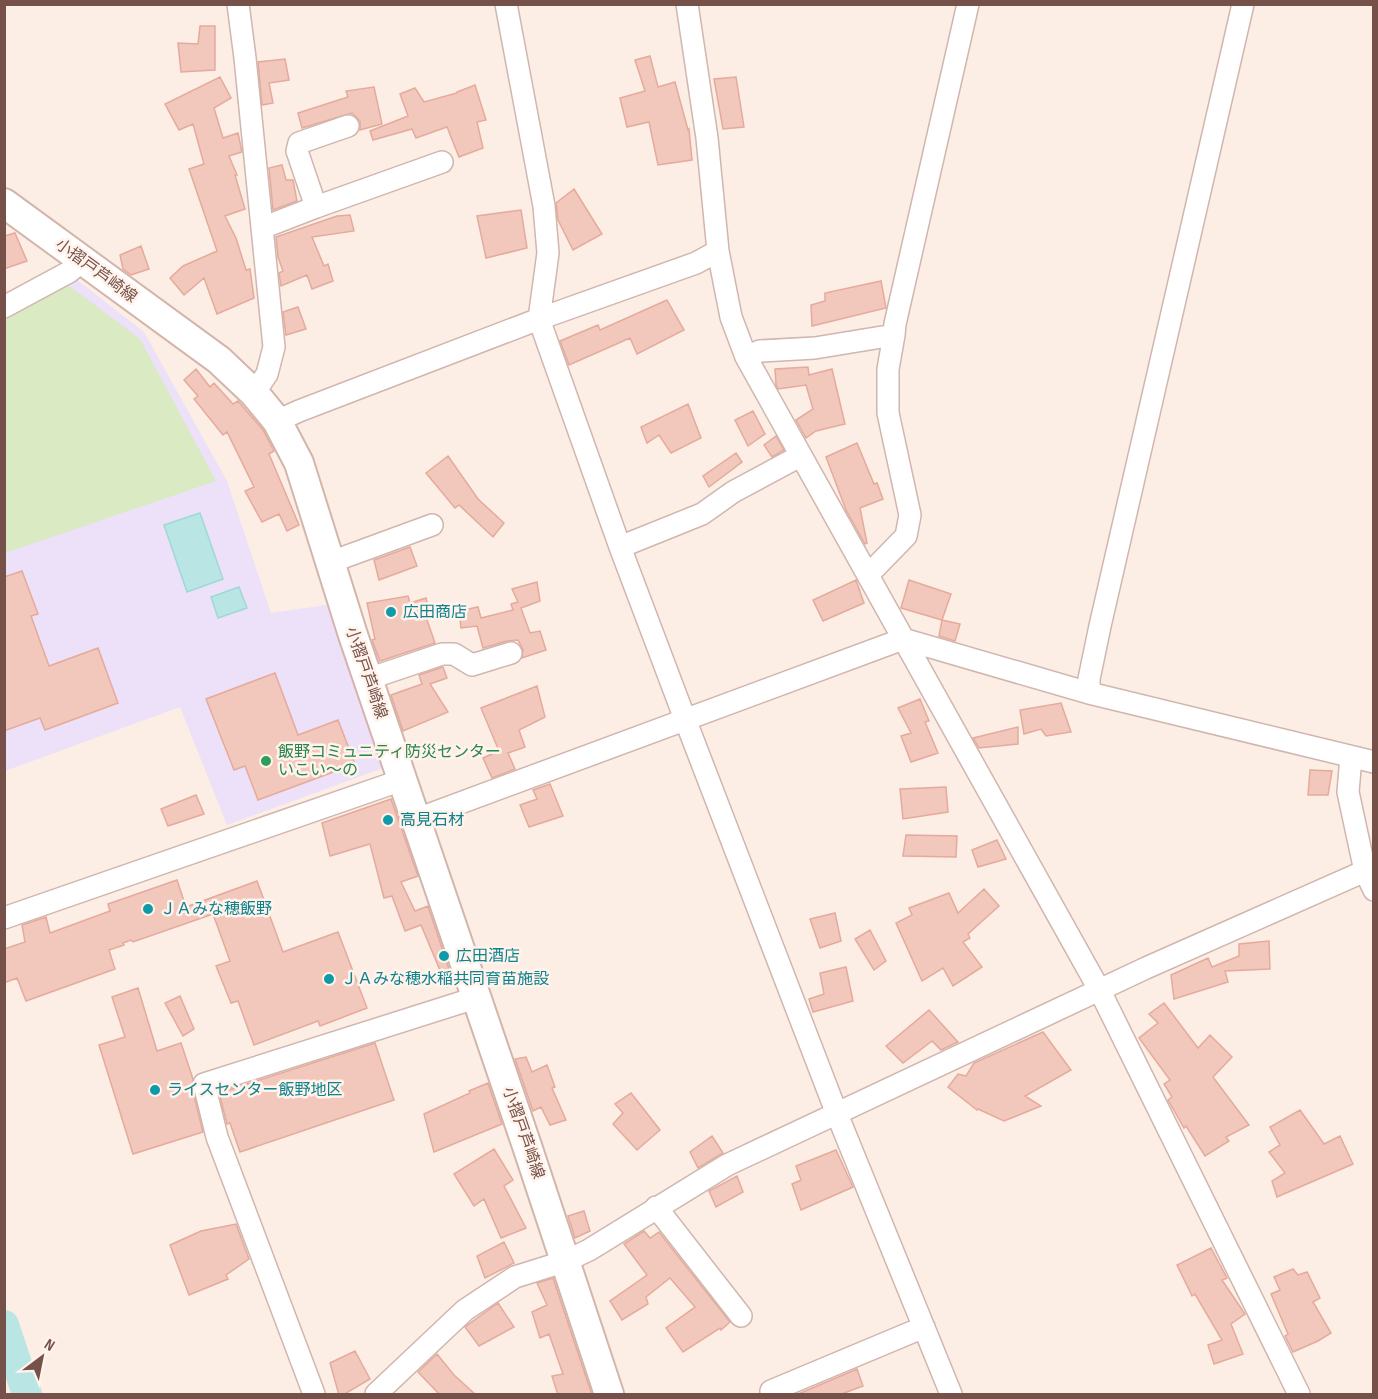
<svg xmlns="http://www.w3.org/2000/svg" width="1378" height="1399" font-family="'Sofia Sans Condensed','Noto Sans JP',sans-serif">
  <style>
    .education { fill: #ece1f9 }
    .green { fill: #daeac3 }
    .water { fill: #b9e6e4; stroke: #9fd8d6; stroke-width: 1.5 }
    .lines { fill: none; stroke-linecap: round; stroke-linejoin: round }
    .river { stroke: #b9e6e4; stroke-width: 30 }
    .building { fill: #f2c7bc; stroke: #e5aa9c; stroke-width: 1.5 }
    .minor-casing { stroke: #d0b6ae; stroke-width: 24 }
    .secondary-casing { stroke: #d3b5ab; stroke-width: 32 }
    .minor { stroke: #fff; stroke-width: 21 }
    .secondary { stroke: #fff; stroke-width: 28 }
    .culture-dot { fill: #0f9aa8; stroke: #fff3eb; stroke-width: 2 }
    .leisure-dot { fill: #2e9e5b; stroke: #fff3eb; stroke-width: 2 }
    .labels { text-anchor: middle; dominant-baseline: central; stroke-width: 5; stroke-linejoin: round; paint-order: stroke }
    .street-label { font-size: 16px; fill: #75514a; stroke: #fff3eb }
    .culture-label { font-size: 16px; fill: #0d838f; stroke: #fff3eb; text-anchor: start }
    .leisure-label { font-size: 16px; fill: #27864d; stroke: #fff3eb; text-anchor: start }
  </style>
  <rect width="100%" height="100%" fill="#fceee4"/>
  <!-- education -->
  <path class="education" d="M76 279 144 332 227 481 271 613 333 604 383 768 227 825 180 707 5 771V318Z"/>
  <!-- green -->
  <path class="green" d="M68 285 140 339 216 481 5 553V320Z"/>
  <!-- water -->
  <path class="water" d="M200 513 223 579 187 592 164 525Z
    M239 587 247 608 218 618 211 597Z"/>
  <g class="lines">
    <!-- river -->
    <path class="river" d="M4 1325 27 1394"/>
  </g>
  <!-- building -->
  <path class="building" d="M200 26H215V70L181 72 178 43 198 44Z
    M650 56 658 87 675 82 688 130 689 129 692 160 658 165 649 122 627 127 620 98 645 91 635 60Z
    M285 59 289 80 269 83 273 103 262 105 258 62Z
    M220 77 231 98 214 108 223 138 238 133 242 152 229 156 237 175H235L245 209 225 216 236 238 246 270 250 269 254 298 217 314 204 278 184 295 170 278 183 266 217 251 189 169 204 164 193 124 179 130 165 104Z
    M736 77 744 127 723 129 714 79Z
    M475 85 486 120 477 122 483 148 459 157 447 127 416 138 412 129 373 140 370 131 408 116 400 94 415 88 424 102 457 93V92Z
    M374 87 382 124 360 130V121L352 113 302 128 298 113 348 97 346 91Z
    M282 165 286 180H293L297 201 273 210 269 168Z
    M574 189 602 234 573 250 558 220 556 203Z
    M521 210 527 248 486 258 477 216Z
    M350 215 354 231 312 237 324 266 328 264 333 281 312 289 307 275 281 286 279 273 283 271 278 257 276 237 337 216Z
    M15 233 27 261 4 269V236Z
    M141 246 149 269 131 275 123 269 120 255Z
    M881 281 886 308 812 326 811 305 825 301V293Z
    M667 300 684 330 637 354 630 338 569 365 560 341 598 325 600 330Z
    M298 307 306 329 286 335 283 312Z
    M808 367 809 375 832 369 845 424 816 431 806 438 796 420 813 409 806 385 778 389 776 385 775 369Z
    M196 369 210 387 214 383 233 404 238 401 263 430 274 451 269 454 299 525 287 531 279 514 262 522 245 491 254 487 227 432 223 435 194 399 198 396 184 380Z
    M688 404 701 438 671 453 659 435 647 443 641 427Z
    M753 411 765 434 748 446 735 420Z
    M776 436 784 450 772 457 764 445Z
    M857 443 874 484 877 483 883 499 860 508 867 543 865 544 846 510 826 457Z
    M736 453 742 462 709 487 703 476Z
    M448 456 478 499 504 523 493 537 459 505 455 508 426 473Z
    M410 547 417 566 379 580 374 560Z
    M22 571 38 614 31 616 49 666 98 648 118 703 45 730 40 718 4 731V577Z
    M856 580 864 603 823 621 813 600Z
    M909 580 951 594 942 620 901 608Z
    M537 582 540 601 521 608 530 633 540 631 546 650 522 658 523 650 518 640 507 641 483 648 477 626 461 628 459 611 478 607 481 618 513 610 511 604 518 602 512 589Z
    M408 596 410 603 426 598 430 616 426 617 435 643 380 661 372 640 375 639 367 603Z
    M942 620 960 624 955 641 939 636Z
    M443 667 447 678 430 684 448 712 403 731 391 695 422 684 419 675Z
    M275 673 298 735 338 720 355 764 258 800 245 766 234 770 206 699Z
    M537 686 545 717 519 730 525 747 508 753 515 769 492 778 483 758 499 751 481 708Z
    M920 699 929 721 925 722 938 753 911 762 901 736 911 733 898 708Z
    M1061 703 1071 732 1046 736 1041 729 1024 734 1020 710Z
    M1018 727V744L979 748 973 738Z
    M1310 770 1332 771 1328 795H1308Z
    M550 784 563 816 529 827 520 805 537 799 533 790Z
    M946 787 948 812 903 819 900 789Z
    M196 795 204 814 168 826 161 809Z
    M391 799 418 876 401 882 415 911 428 906 454 984 447 987 421 925 405 931 392 896 384 898 370 844 330 856 322 823Z
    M906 835 957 836 956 857 903 856Z
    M997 840 1006 859 978 867 972 850Z
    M177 880 186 907 257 881 283 952 338 932 367 1008 320 1026 318 1021 254 1045 238 1001 231 1003 216 966 230 961 213 914 133 942 131 940 123 943 124 945 109 950 115 969 26 1001 17 978 4 983V949L25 942 22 925 46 917 50 933 110 911 108 904Z
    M984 889 999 906 968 934 970 938 963 942 982 967 953 986 943 968 922 981 896 923 912 915 909 908 949 893 958 913Z
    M835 913 841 941 820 948 810 919Z
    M870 930 886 961 874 970 855 939Z
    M1269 941 1270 969 1225 971 1228 982 1174 999 1171 975 1208 958 1212 967 1239 956V944Z
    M846 967 853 1001 813 1012 809 999 824 994 820 973Z
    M138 988 157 1051 181 1043 193 1079 192 1087 203 1132 133 1154 99 1045 125 1037 112 997Z
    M180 996 194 1029 183 1036 165 1003Z
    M1164 1003 1198 1048 1210 1035 1232 1057 1213 1077 1249 1125 1226 1137 1229 1141 1205 1156 1186 1126 1184 1128 1168 1100 1172 1097 1164 1084 1170 1080 1139 1038 1158 1023 1149 1014Z
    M929 1010 958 1042 941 1050 932 1041 903 1063 886 1046Z
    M1043 1032 1071 1070 1025 1096 1041 1106 1004 1121 978 1109 977 1110 948 1087 958 1074 966 1076 974 1063Z
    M375 1043 394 1100 240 1152 230 1123 227 1124 219 1093Z
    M526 1057 532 1072 547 1065 555 1087 552 1088 566 1120 550 1125 541 1107 533 1111 515 1059Z
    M488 1083 502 1124 434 1152 424 1114 470 1093 469 1091Z
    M631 1093 660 1130 637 1150 613 1124 623 1113 615 1104Z
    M1300 1110 1324 1144 1340 1136 1353 1164 1277 1197 1272 1181 1285 1173 1269 1152 1280 1145 1270 1127Z
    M712 1136 723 1153 698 1168 690 1152Z
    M494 1149 513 1180 504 1186 526 1228 501 1238 484 1199 474 1206 454 1174Z
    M836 1150 853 1187 801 1210 792 1184 801 1180 796 1166Z
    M737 1176 743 1192 716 1207 709 1191Z
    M584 1211 590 1231 575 1238 568 1216Z
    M236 1224 249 1259 226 1275 228 1279 189 1295 170 1245 201 1231Z
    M644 1231 650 1238 659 1232 730 1322 721 1330 720 1328 683 1352 666 1328 695 1307 670 1278 646 1297 648 1304 622 1320 610 1301 647 1275 624 1244Z
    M504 1242 514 1263 485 1278 477 1256Z
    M1211 1248 1227 1278 1222 1280 1245 1314 1231 1324 1243 1354 1214 1364 1208 1345 1222 1340 1195 1294 1192 1296 1177 1265Z
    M1293 1269 1298 1275 1307 1272 1320 1298 1313 1302 1331 1333 1318 1341 1293 1352 1285 1336 1288 1334 1271 1294 1280 1290 1274 1277Z
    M553 1278 592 1395H558L552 1376 563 1374 549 1334 540 1338 532 1312 547 1305 537 1283Z
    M498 1303 514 1327 479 1346 465 1327Z
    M355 1351 370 1379 343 1395H339L330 1363Z
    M437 1354 454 1375 476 1395H440L418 1372Z
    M857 1369 863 1386 839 1395H796Z"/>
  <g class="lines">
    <!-- minor casing -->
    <g class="minor-casing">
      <path id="minor" d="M238 4 245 58 274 347 267 374 254 393
        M506 4 544 206 548 253 539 319 620 547 685 719 837 1114 951 1394
        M687 4 707 138 718 251 731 317 746 357 1100 991 1299 1394
        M316 207 442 162
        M262 228 316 207 297 151 299 143 348 126
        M4 307 69 272 82 261
        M746 357 760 351 815 348 894 335 895 324 968 4
        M277 421 299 411 539 319 696 263 718 251
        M620 547 702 514 733 492 800 456
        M331 562 432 525
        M868 575 906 536 910 515 888 413V369L894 335
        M368 679 442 654H454L472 665 511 653
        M1089 693V679L1100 626 1243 4
        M1351 757 1348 792 1365 871 1374 890
        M417 819 903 639 1089 693 1374 762
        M4 918 402 780
        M656 1207 741 1316
        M771 1391 924 1327
        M314 1394 217 1137 204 1084 475 998
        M376 1394 465 1310 515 1277 566 1261 589 1250 727 1165 1146 968 1374 867"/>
    </g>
    <!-- secondary casing -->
    <g class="secondary-casing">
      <path id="secondary" d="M4 203 219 360 254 393 277 421 299 463 353 635 528 1149 609 1394"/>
    </g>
    <!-- minor -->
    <use href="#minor" class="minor"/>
    <!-- secondary -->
    <use href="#secondary" class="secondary"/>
  </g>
  <!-- markers -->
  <g class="culture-dot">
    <circle cx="391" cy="612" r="6"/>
    <circle cx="388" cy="820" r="6"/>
    <circle cx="148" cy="909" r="6"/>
    <circle cx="444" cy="956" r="6"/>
    <circle cx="329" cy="979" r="6"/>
    <circle cx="155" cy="1090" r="6"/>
  </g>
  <circle class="leisure-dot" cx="266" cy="761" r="6"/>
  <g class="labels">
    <!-- street labels -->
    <g class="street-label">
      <text transform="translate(96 271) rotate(36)">小摺戸芦崎線</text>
      <text transform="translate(366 673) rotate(71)">小摺戸芦崎線</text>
      <text transform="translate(523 1133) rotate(71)">小摺戸芦崎線</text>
    </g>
    <!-- culture labels -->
    <g class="culture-label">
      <text x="403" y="612">広田商店</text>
      <text x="400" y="820">高見石材</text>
      <text x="160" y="909">ＪＡみな穂飯野</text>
      <text x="456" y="956">広田酒店</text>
      <text x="341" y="979">ＪＡみな穂水稲共同育苗施設</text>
      <text x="167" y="1090">ライスセンター飯野地区</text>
    </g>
    <!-- leisure labels -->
    <g class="leisure-label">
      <text x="278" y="752">飯野コミュニティ防災センター<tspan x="278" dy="18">いこい～の</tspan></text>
    </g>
  </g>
  <!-- border -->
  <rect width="1378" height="1399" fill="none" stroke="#75514a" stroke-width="12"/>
  <!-- north arrow -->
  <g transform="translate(42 1357) rotate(32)" stroke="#fff3eb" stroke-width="4.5" paint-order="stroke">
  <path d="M0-4.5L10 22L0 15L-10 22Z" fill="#75514a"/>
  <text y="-9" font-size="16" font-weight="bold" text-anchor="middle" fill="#75514a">N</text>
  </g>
</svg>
